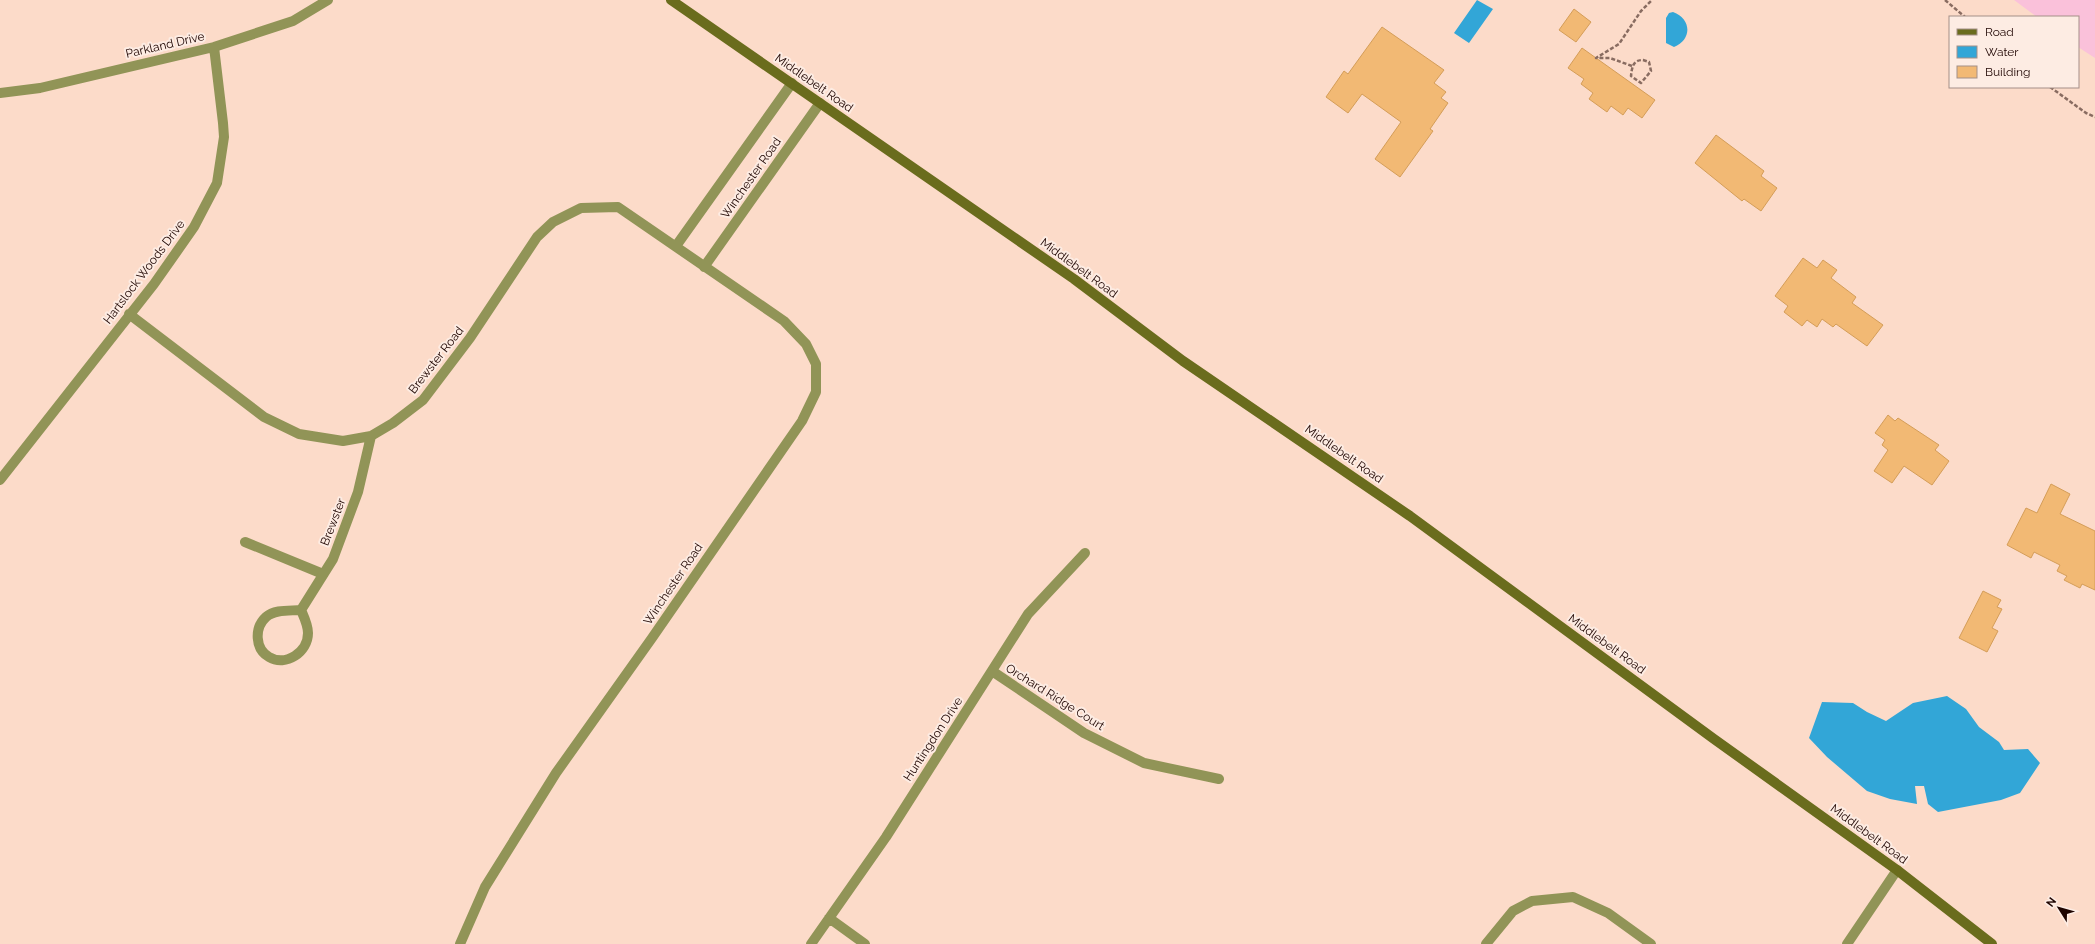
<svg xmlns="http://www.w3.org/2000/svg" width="2095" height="944" font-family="Raleway,sans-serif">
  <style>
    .green { fill: #fac1da }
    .water { fill: #32a6d7 }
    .building { fill: #f2b974; stroke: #d49d58 }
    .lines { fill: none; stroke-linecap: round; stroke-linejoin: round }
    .path { stroke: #896c61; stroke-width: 2.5; stroke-dasharray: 4 2; stroke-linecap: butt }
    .lane { stroke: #919457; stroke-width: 10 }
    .street { stroke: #919457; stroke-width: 10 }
    .secondary { stroke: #6a6c1d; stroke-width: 10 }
    .labels { text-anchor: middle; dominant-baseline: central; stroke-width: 4; stroke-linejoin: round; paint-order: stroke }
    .street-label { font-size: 12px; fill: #1e0400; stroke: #fdece3 }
  </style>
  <rect width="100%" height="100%" fill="#fcdbc9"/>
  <!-- green -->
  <path class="green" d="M2014 0H2095V58L2078 47V17H2037Z"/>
  <!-- water -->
  <path class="water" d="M1477 0 1493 9 1469 43 1454 33Z
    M1673 12C1692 19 1692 40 1674 47L1666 43V18L1669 13Z
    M1947 696 1966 709 1979 727 1999 742 2004 750 2028 749 2040 763 2020 793 2001 800 1938 812 1928 804 1924 786H1915L1917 804 1890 799 1867 791 1827 757 1809 738 1822 702 1853 703 1867 712 1886 721 1913 703Z"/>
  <!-- building -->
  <path class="building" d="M1574 9 1591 22 1576 42 1559 30Z
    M1382 27 1444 70 1434 83 1446 92 1441 98 1448 103 1430 129 1433 131 1400 177 1375 159 1401 122 1362 94 1348 113 1326 97 1344 71 1348 74Z
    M1582 48 1655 100 1642 118 1628 108 1623 115 1611 106 1607 112 1589 99 1593 93 1581 84 1584 79 1568 68Z
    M1716 135 1764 171 1761 176 1777 188 1761 211 1744 199 1742 201 1695 163Z
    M1803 258 1817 268 1823 260 1837 270 1831 278 1856 297 1852 303 1883 325 1867 346 1836 324 1833 327 1822 319 1817 327 1807 320 1802 326 1784 312 1788 306 1775 296Z
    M1888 415 1895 421 1898 418 1939 445 1935 450 1949 461 1932 485 1904 466 1892 483 1874 471 1888 450 1882 445 1885 440 1875 433Z
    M2051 484 2070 494 2060 514 2095 531V590L2082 584 2080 588 2064 580 2067 576 2057 571 2060 565 2034 552 2031 558 2007 545 2026 508 2037 513Z
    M1983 591 2001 600 1997 607 2002 609 1992 628 1998 631 1987 652 1959 638Z"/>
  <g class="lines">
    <!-- path -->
    <path class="path" d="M1945 0 1965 17
      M1643 60 1649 62 1651 71 1641 83 1631 76C1632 67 1633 60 1643 60Z
      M1632 66 1610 58H1596L1619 44 1641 11 1652 0
      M2050 87 2086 113 2095 117"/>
    <!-- lane -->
    <path class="lane" d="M245 542 323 574"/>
    <!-- street -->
    <path class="street" d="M0 93 40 88 214 47 293 21 328 0
      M676 246 792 83
      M704 267 820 103
      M129 314 264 417 299 434 343 441 371 436 393 423 423 400 470 338 537 237 553 222 581 208 618 207 784 321 806 344 816 364V392L802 421 652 638 556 773 485 887 460 944
      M0 480 154 284 194 227 217 183 224 137 223 123 214 47
      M301 610 333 559 358 492 371 436
      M301 610C304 617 308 625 308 633 308 652 286 667 269 657 255 649 254 628 266 617 275 609 290 611 301 610Z
      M992 671 1084 733 1144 763 1219 779
      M829 918 865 944
      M811 944 886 837 1028 614 1085 553
      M1486 944 1513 911 1532 901 1573 897 1608 913 1651 944
      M1847 944 1897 870"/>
    <!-- secondary -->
    <path class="secondary" d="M671 0 1074 279 1183 361 1410 516 1714 739 1897 870 1992 944"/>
  </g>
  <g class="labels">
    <!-- street labels -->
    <g class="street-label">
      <text transform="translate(165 45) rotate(-13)">Parkland Drive</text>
      <text transform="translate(814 83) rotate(35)">Middlebelt Road</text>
      <text transform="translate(751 178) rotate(-55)">Winchester Road</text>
      <text transform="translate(1079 268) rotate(36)">Middlebelt Road</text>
      <text transform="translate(144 272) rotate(-53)">Hartslock Woods Drive</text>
      <text transform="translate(436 360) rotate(-52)">Brewster Road</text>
      <text transform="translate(1344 454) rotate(35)">Middlebelt Road</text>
      <text transform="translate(333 522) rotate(-69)">Brewster</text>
      <text transform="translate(673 584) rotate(-56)">Winchester Road</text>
      <text transform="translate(1607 644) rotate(36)">Middlebelt Road</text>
      <text transform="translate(1055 697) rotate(32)">Orchard Ridge Court</text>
      <text transform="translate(933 739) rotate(-57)">Huntingdon Drive</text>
      <text transform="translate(1869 834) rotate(36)">Middlebelt Road</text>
    </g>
  </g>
  <!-- legend -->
  <rect x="1949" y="16" width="130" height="72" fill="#fdece3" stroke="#a48f88"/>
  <rect x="1957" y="29" width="20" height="6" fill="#6a6c1d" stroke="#a48f88"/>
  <text x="1985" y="36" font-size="12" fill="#1e0400">Road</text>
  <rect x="1957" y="46" width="20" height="12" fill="#32a6d7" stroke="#a48f88"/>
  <text x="1985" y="56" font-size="12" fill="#1e0400">Water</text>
  <rect x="1957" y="66" width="20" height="12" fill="#f2b974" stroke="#a48f88"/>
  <text x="1985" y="76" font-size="12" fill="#1e0400">Building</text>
  <!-- north arrow -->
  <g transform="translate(2059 908) rotate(307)" stroke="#fdece3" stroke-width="3" paint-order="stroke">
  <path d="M0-3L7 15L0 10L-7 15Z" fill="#1e0400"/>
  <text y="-6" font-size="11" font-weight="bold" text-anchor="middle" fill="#1e0400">N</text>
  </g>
</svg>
